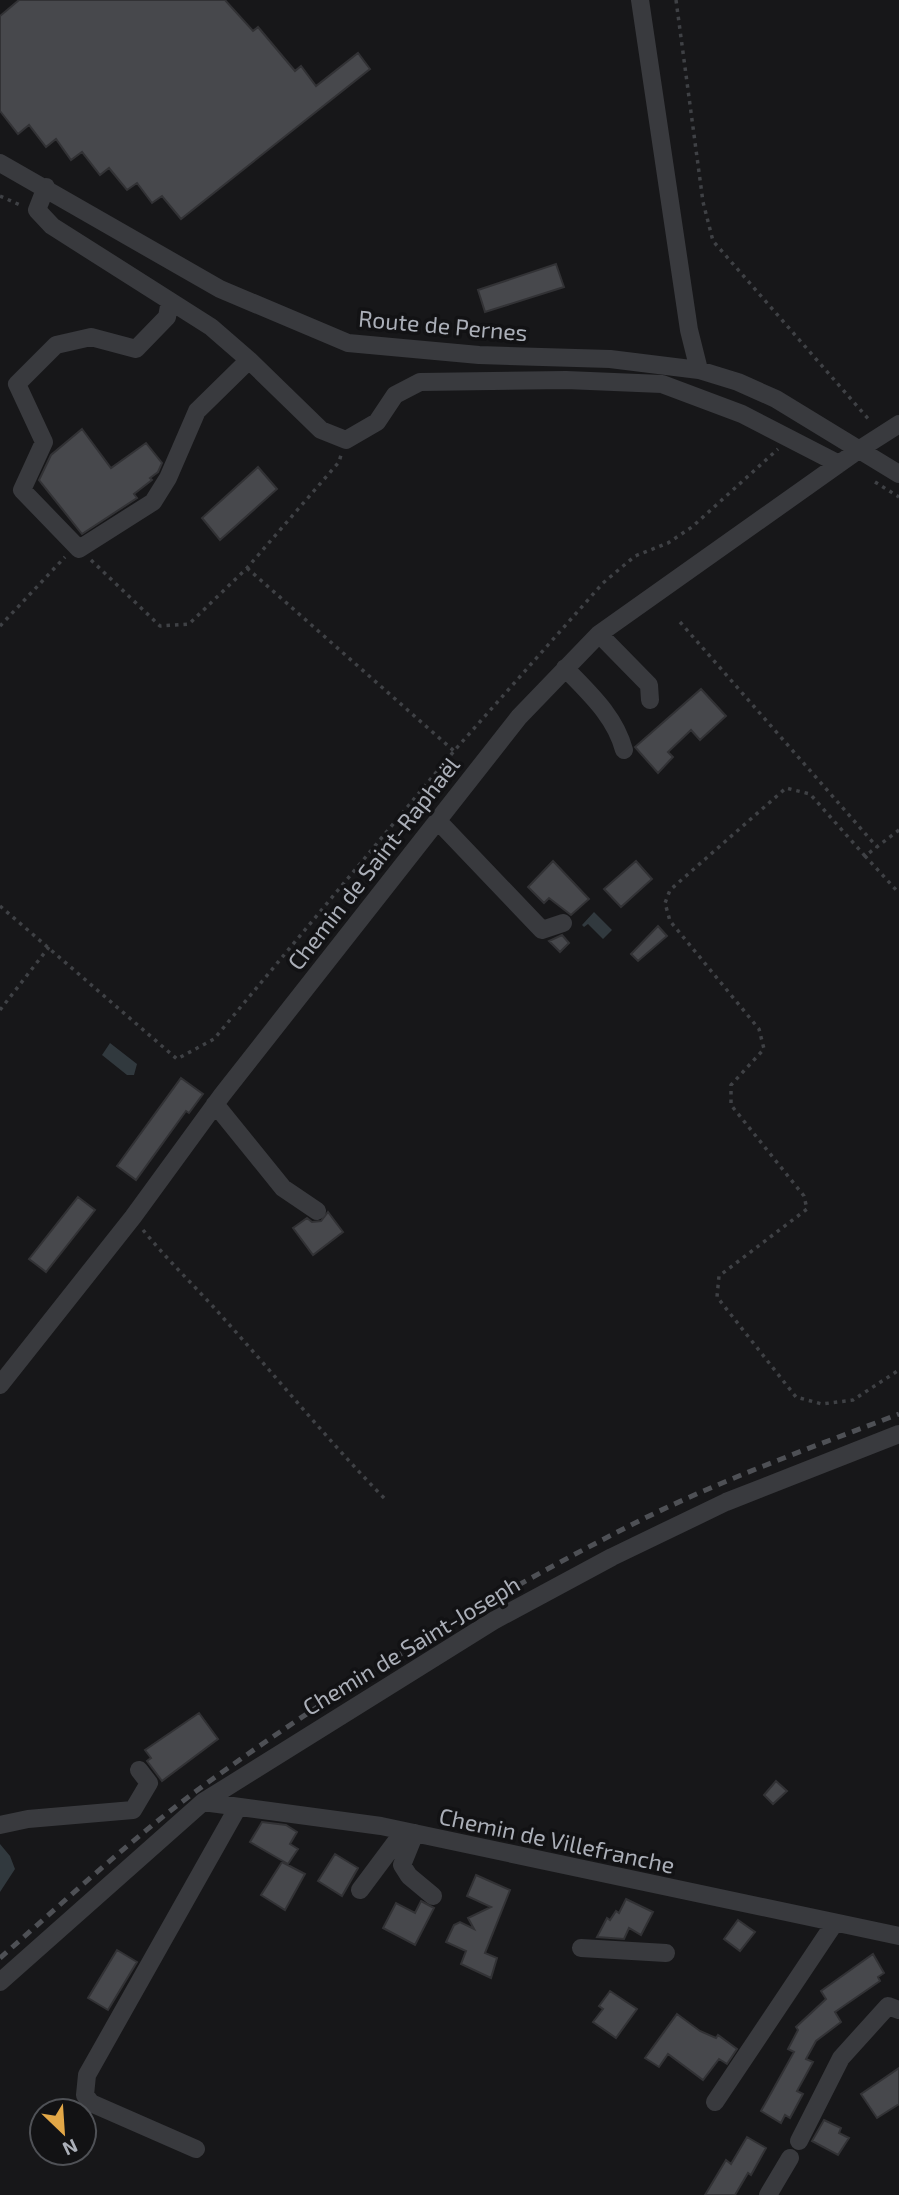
<svg xmlns="http://www.w3.org/2000/svg" width="899" height="2195" font-family="'Exo 2',sans-serif">
  <style>
    .water { fill: #31393e }
    .building { fill: #47484c; stroke: #323235; stroke-width: 2 }
    .lines { fill: none; stroke-linecap: round; stroke-linejoin: round }
    .path { stroke: #3f4145; stroke-width: 3.5; stroke-dasharray: 3.5 5; stroke-linecap: butt }
    .minor { stroke: #393a3e; stroke-width: 18 }
    .rail { stroke: #4e5055; stroke-width: 5; stroke-dasharray: 9 7; stroke-linecap: butt }
    .labels { text-anchor: middle; dominant-baseline: central; stroke-width: 7; stroke-linejoin: round; paint-order: stroke }
    .street-label { font-size: 23px; fill: #abafb8; stroke: #121214 }
  </style>
  <rect width="100%" height="100%" fill="#171719"/>
  <!-- water -->
  <path class="water" d="M594 912 612 930 603 939 588 924 584 927 582 925Z
    M110 1043 137 1064 134 1075H127L102 1055Z
    M0 1844 10 1856 15 1869 0 1892Z"/>
  <!-- building -->
  <path class="building" d="M19 0H225L253 31 258 27 295 71 301 66 316 86 358 53 370 69 181 219 162 196 152 203 137 183 127 190 109 168 100 175 82 152 71 160 56 139 46 147 29 125 18 134 0 111V16Z
    M556 264 564 287 485 312 478 290Z
    M82 429 111 468 146 443 162 463 158 472 150 478 152 480 134 494 137 498 82 534 39 480 51 455Z
    M258 467 277 489 220 540 202 518Z
    M701 689 726 716 700 740 691 730 668 752 673 757 658 773 635 747Z
    M553 861 589 899 571 915 549 898 544 903 528 887Z
    M636 861 652 879 621 907 604 889Z
    M658 926 667 936 638 961 631 954Z
    M562 935 569 943 560 952 549 941Z
    M181 1078 203 1094 189 1113 186 1111 136 1180 117 1166Z
    M78 1197 95 1210 46 1272 29 1259Z
    M328 1212 343 1232 313 1255 293 1228 307 1218 312 1222 321 1221Z
    M199 1713 218 1739 162 1781 147 1761 151 1758 145 1750Z
    M776 1781 787 1791 773 1804 764 1795Z
    M262 1822 286 1825 297 1832 290 1844 298 1849 288 1864 250 1842Z
    M335 1854 358 1868 342 1896 318 1881Z
    M282 1862 305 1874 285 1910 261 1895Z
    M476 1875 510 1890 485 1953 497 1958 491 1978 461 1964 466 1951 446 1942 454 1925 460 1922 474 1929 468 1918 491 1907 467 1896Z
    M626 1899 653 1912 641 1935 629 1928 624 1939 597 1937 607 1918 610 1920 616 1911 619 1913Z
    M421 1901 434 1908 415 1945 383 1928 396 1903 415 1913Z
    M738 1920 755 1932 740 1951 724 1939Z
    M117 1950 137 1962 108 2010 88 1998Z
    M873 1954 884 1973 878 1977 880 1981 835 2012 841 2022 816 2041 806 2059 813 2062 797 2091 803 2094 790 2118 785 2115 781 2123 761 2111 794 2052 788 2049 798 2030 796 2027 826 1999 821 1991Z
    M610 1991 637 2009 616 2038 593 2022 603 2009 599 2006Z
    M677 2014 700 2031 716 2038 718 2035 737 2049 727 2064 719 2059 703 2080 668 2054 659 2067 645 2058Z
    M899 2068V2104L877 2118 861 2094Z
    M824 2120 841 2128 839 2133 849 2138 838 2155 812 2141Z
    M747 2137 766 2148 751 2175 748 2173 735 2195H705L726 2160 731 2164Z"/>
  <g class="lines">
    <!-- path -->
    <path class="path" d="M676 0 703 202 713 241 871 422
      M0 196 20 205
      M875 482 899 497
      M91 560 160 626 189 624 247 568 339 462 341 455
      M247 568 454 751
      M680 622 877 847
      M0 626 65 557
      M899 830 865 856 899 893
      M865 856 810 794 786 788 670 890 665 903 670 921 759 1029 764 1049 731 1085V1105L804 1196 807 1209 719 1276 717 1297 796 1397 822 1404 853 1400 899 1370
      M0 906 177 1059 214 1039 454 751 603 583 635 556 668 543 692 527 778 449
      M0 1010 49 947
      M143 1230C169 1262 199 1290 226 1321 280 1381 330 1443 387 1501"/>
    <!-- minor -->
    <path class="minor" d="M640 0 689 330 699 370
      M0 163 220 289 348 343 479 355 610 359 699 370 738 382 776 399 899 474
      M46 187 37 210 52 226 211 327 249 360 197 411 168 478 153 502 79 549 22 490 44 442 17 384 56 345 91 337 136 349 167 317 170 301
      M249 360 321 430 346 440 377 422 395 395 420 382 566 380 662 384 742 414 839 464
      M599 634 649 685 650 700
      M565 668C589 693 615 716 624 750
      M438 821 542 930 563 923
      M215 1104 283 1188 317 1211
      M0 1385 133 1217 222 1095 519 717 599 634 860 449 899 424
      M203 1802 381 1826 899 1936
      M0 1825 28 1819 133 1810 149 1783 139 1770
      M415 1833 402 1865 409 1876 433 1896
      M360 1890 404 1831
      M581 1948 666 1953
      M0 1982 203 1802 493 1621 612 1557 726 1502 899 1434
      M715 2102 834 1924
      M799 2141 841 2058 888 2006 899 2010
      M196 2149 91 2103 85 2095 87 2075 238 1807
      M768 2195 790 2158"/>
    <!-- rail -->
    <path class="rail" d="M0 1958C66 1900 132 1838 203 1786 342 1685 490 1596 643 1519 726 1478 813 1447 899 1414"/>
  </g>
  <g class="labels">
    <!-- street labels -->
    <g class="street-label">
      <text transform="translate(443 325) rotate(5)">Route de Pernes</text>
      <text transform="translate(373 863) rotate(-52)">Chemin de Saint-Raphaël</text>
      <text transform="translate(411 1645) rotate(-31)">Chemin de Saint-Joseph</text>
      <text transform="translate(557 1840) rotate(12)">Chemin de Villefranche</text>
    </g>
  </g>
  <!-- north arrow -->
  <g transform="translate(63 2132) rotate(155)"><circle r="33" fill="#121214" stroke="#4f5156" stroke-width="2"/>
  <path d="M0-5L12 26L0 18L-12 26Z" fill="#e2a747"/>
  <text y="-10" font-size="19" font-weight="bold" text-anchor="middle" fill="#abafb8">N</text>
  </g>
</svg>
